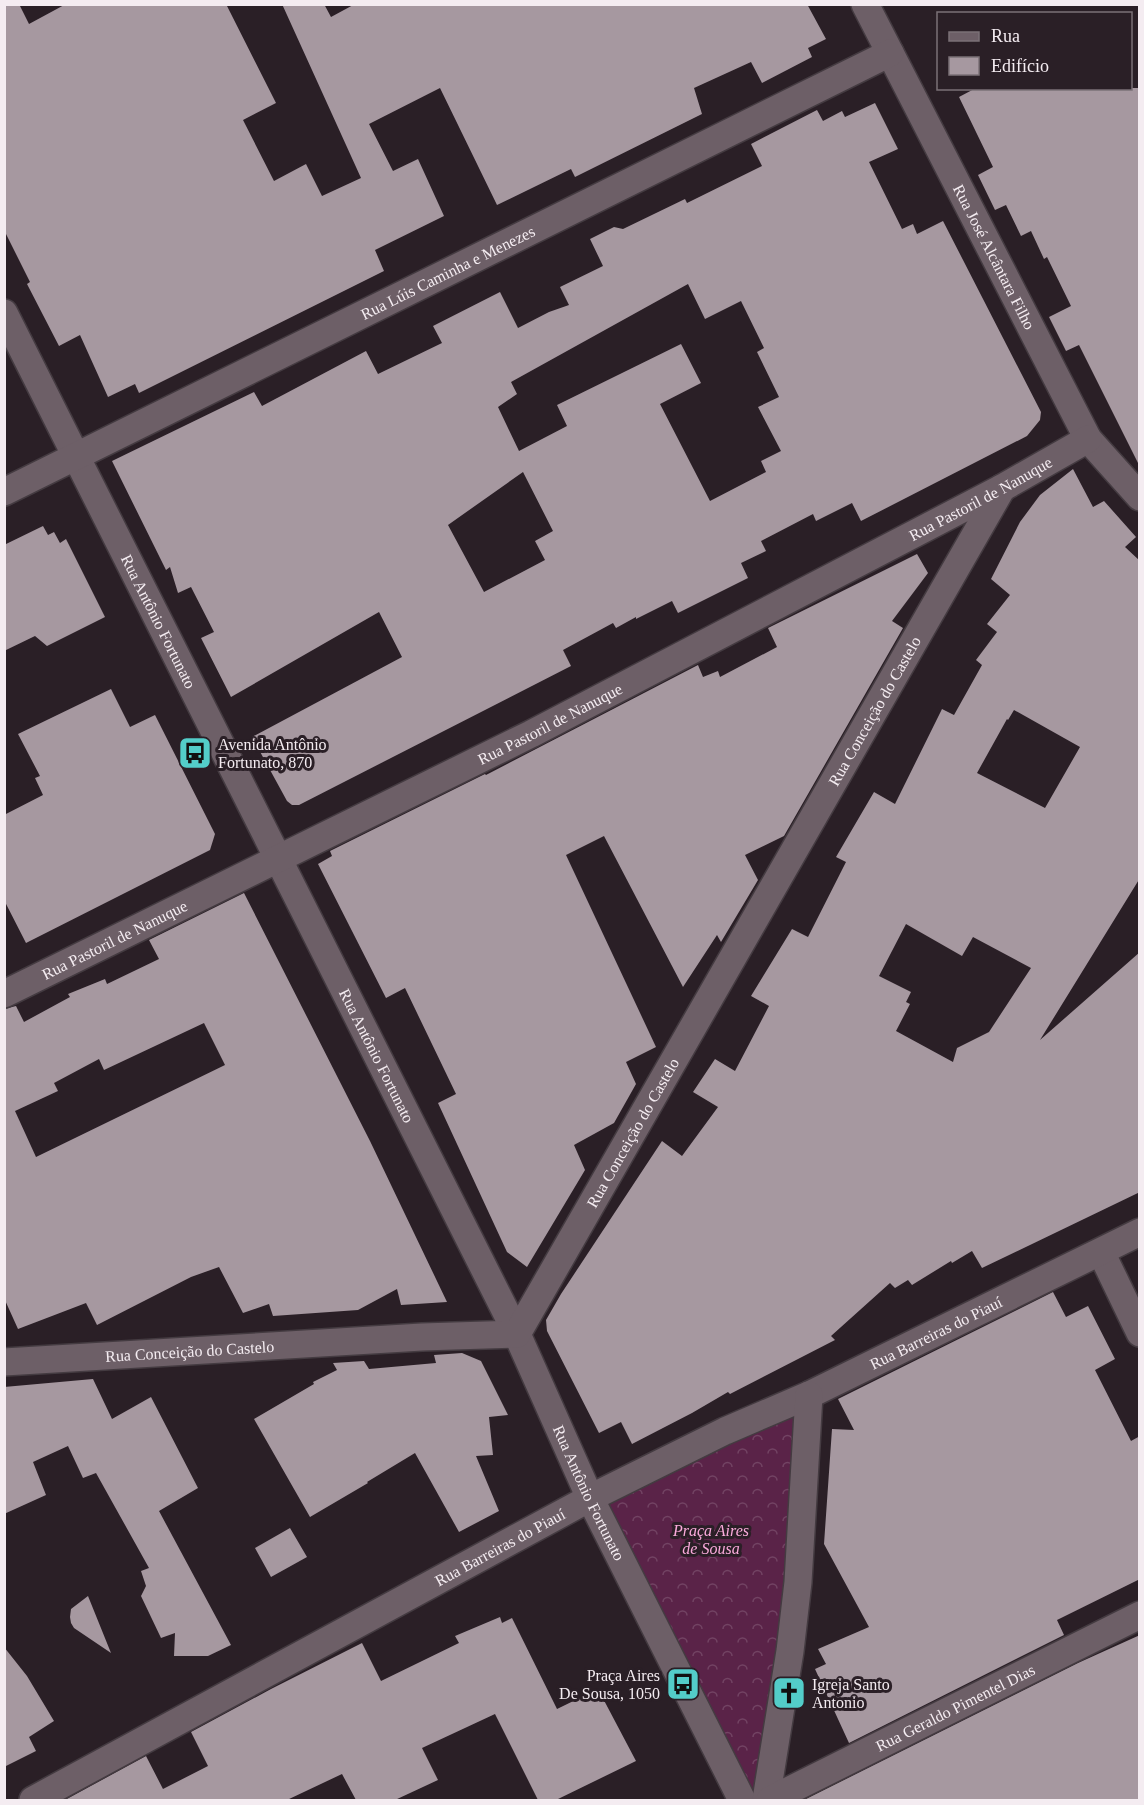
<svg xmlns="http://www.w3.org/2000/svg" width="1144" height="1805" font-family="Georgia,serif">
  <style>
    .forest { fill: url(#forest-crowns) }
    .building { fill: #a698a0; fill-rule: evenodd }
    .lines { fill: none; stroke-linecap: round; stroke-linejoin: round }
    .minor-casing { stroke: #443b41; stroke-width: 30 }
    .minor { stroke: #6d5f67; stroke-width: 27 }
    .labels { text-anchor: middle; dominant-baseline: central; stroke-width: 6; stroke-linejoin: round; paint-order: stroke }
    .street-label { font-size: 16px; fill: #f4ecf1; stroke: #2a1f26 }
    .poi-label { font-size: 16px; fill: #f4ecf1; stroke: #2a1f26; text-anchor: start }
    .park-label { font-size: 16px; font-style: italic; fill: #f9a9da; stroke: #2a1f26 }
  </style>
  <defs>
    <pattern id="forest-crowns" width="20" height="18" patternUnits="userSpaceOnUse" patternTransform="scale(1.5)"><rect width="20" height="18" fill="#5a2348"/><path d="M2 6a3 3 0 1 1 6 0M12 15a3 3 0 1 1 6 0" fill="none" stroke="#724363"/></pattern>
  </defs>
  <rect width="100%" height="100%" fill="#2a1f26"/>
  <!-- forest -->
  <path class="forest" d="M814 1390 786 1622 754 1800 597 1501Z"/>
  <!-- building -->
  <path class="building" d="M4 4H19L29 24 66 4H226L276 103 243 120 274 181 306 164 322 196 361 178 282 4H324L331 17 355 4H807L826 39 808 48 812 57 762 83 751 62 694 88 702 114 575 177 571 169 497 205 440 88 369 124 393 171 418 159 444 216 375 250 384 271 139 393 135 384 108 397 80 335 59 346 27 284 30 282 4 230Z
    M976 88H1140V467L1079 345 1066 351 1049 317 1071 306 1047 257 1044 259 1031 231 1021 236 1006 205 995 210 978 175 993 167 959 97Z
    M875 103 898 149 869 162 902 229 913 224 917 234 943 221 1041 412 1040 420 1027 436 861 521 852 503 816 521 813 514 761 541 766 551 741 563 748 578 678 613 672 601 636 619V617L616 628 613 623 563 650 571 666 299 805H292L287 801 252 737 402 657 379 612 231 697 201 638 214 632 191 587 178 593 170 567 166 570 112 461 254 392 262 406 366 351 378 374 442 343 433 326 500 292 518 328 549 312 569 305 560 287 603 266 590 239 614 227 623 229 685 199 687 203 762 166 751 144 817 110 823 121 842 111 845 117ZM688 284 705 319 741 301 764 348 757 352 779 397 758 407 781 451 761 461 766 472 710 501 660 404 701 383 681 344 557 405 567 426 519 451 498 407 517 394 511 382ZM523 472 553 531 535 541 545 560 484 592 448 525Z
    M1073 469 1093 507 1104 501 1136 537 1125 547 1140 561V878L1040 1040 1140 952V1192L982 1268 972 1251 952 1263 951 1261 912 1285 908 1280 895 1288 890 1283 831 1336 835 1340 730 1394 728 1392 692 1413 632 1444 621 1422 599 1433 547 1331 546 1320 561 1294 662 1141 682 1156 718 1107 693 1092 715 1059 735 1071 769 1006 751 996 792 929 808 937 846 862 836 857 874 792 895 804 942 709 954 715 982 665 976 660 997 632 987 624 1010 595 991 579 1020 522 1040 495ZM1014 710 1080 747 1045 808 977 773 1007 719 1008 720ZM906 924 962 956 973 937 1031 968 989 1032 957 1048 953 1062 896 1031 910 1004 906 1002 911 992 879 976Z
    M43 526 48 535 54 532 60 543 66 539 105 617 47 646 35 636 4 651V545Z
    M917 554 928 573 892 621 903 628 784 836 745 855 758 880 721 942 717 935 683 987 604 836 566 855 656 1047 626 1062 636 1084 614 1123 574 1145 585 1170 527 1267 507 1252 438 1103 456 1094 405 988 386 998 318 864 332 856 330 851 485 774 486 775 698 665 703 677 718 671 720 677 777 647 768 628Z
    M111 689 130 727 155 715 215 834 210 850 26 943 4 900V815L43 795 35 778 40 776 18 734Z
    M244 893 370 1141 447 1302 401 1305 397 1289 358 1310 273 1316 269 1304 243 1313 219 1267 191 1277 97 1325 86 1303 18 1329 4 1298V1009L16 1006 24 1022 70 997 68 994 105 979 107 984 159 959 149 940ZM204 1023 225 1065 36 1157 15 1111 58 1091 54 1083 99 1059 104 1070Z
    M1053 1292 1066 1317 1088 1306 1115 1359 1095 1370 1131 1441 1140 1436V1579L1057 1620 1064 1635 849 1743 815 1669 826 1664 818 1649 869 1627 824 1544 832 1429 854 1430 838 1399Z
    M462 1353 481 1361 508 1415 489 1417 493 1455 476 1456 499 1511 459 1532 415 1453 367 1482 368 1483 310 1517 254 1419 314 1384 313 1382 337 1370 333 1363 364 1361 369 1369 436 1363 434 1355Z
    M93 1379 112 1419 151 1397 198 1488 159 1511 231 1645 208 1656H174L175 1633 161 1638 141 1596 146 1586 141 1571 149 1568 96 1473 83 1478 68 1446 33 1462 46 1495 4 1514V1387Z
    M290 1528 307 1557 271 1577 255 1548Z
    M88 1596 111 1653 74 1628 71 1623 70 1617 71 1609Z
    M500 1617 502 1623 512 1618 557 1709 598 1689 636 1761 556 1800H538L495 1714 422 1748 438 1780 395 1800H356L342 1774 287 1800H65L146 1756 163 1789 208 1766 191 1732 271 1689 362 1643 381 1681 459 1643 455 1636Z
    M1140 1635V1800H804L1078 1663Z
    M4 1647 27 1676 54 1721 29 1737 36 1751 4 1767Z"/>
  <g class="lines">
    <!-- minor casing -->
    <g class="minor-casing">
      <g id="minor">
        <path id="s1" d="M865 4 1088 439 1140 497"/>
        <path id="s2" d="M4 313 517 1334 590 1498 742 1800"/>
        <path id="s3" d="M4 492 890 53"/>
        <path id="s4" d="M4 994 531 734 1002 488 1088 439"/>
        <path d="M1101 1252 1140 1333"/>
        <path id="s5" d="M4 1362 422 1337 517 1334 1002 488"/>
        <path id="s6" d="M33 1800 590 1498 725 1431 809 1395 1140 1232"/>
        <path d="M766 1800 790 1651 798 1582 809 1395"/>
        <path id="s7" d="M770 1800 1140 1615"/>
      </g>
    </g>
    <!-- minor -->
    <use href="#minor" class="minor"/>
  </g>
  <!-- icons -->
  <defs>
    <g id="bus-square" transform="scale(1.725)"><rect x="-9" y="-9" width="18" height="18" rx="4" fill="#53cdc9" stroke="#2a1f26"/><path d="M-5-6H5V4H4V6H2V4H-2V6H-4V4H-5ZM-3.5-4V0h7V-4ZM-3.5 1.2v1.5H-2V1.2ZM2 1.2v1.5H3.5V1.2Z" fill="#111"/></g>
    <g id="church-square" transform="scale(1.725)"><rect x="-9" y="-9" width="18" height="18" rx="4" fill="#53cdc9" stroke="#2a1f26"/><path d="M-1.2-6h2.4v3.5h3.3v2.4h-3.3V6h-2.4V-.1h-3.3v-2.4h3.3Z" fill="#111"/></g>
  </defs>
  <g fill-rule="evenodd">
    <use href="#bus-square" x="195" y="753"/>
    <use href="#bus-square" x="683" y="1684"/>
    <use href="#church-square" x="789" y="1693"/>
  </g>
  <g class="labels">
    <!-- street labels -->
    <g class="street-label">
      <text stroke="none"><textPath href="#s1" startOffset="284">Rua José Alcântara Filho</textPath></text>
      <text stroke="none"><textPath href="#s3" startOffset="495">Rua Lúis Caminha e Menezes</textPath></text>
      <text stroke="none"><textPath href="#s4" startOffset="1095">Rua Pastoril de Nanuque</textPath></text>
      <text stroke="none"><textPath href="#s2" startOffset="345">Rua Antônio Fortunato</textPath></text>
      <text stroke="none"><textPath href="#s5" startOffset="1232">Rua Conceição do Castelo</textPath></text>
      <text stroke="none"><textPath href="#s4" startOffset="609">Rua Pastoril de Nanuque</textPath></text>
      <text stroke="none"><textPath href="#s4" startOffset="123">Rua Pastoril de Nanuque</textPath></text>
      <text stroke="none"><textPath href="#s2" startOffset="831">Rua Antônio Fortunato</textPath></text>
      <text stroke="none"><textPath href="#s5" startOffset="746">Rua Conceição do Castelo</textPath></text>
      <text stroke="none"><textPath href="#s6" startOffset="1017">Rua Barreiras do Piauí</textPath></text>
      <text stroke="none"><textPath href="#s5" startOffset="186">Rua Conceição do Castelo</textPath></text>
      <text stroke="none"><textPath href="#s2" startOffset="1317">Rua Antônio Fortunato</textPath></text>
      <text stroke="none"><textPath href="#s6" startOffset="531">Rua Barreiras do Piauí</textPath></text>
      <text stroke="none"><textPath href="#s7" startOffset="207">Rua Geraldo Pimentel Dias</textPath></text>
    </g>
    <!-- poi labels -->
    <g class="poi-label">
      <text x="218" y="744">Avenida Antônio<tspan x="218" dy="18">Fortunato, 870</tspan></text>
      <text x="660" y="1675" text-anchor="end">Praça Aires<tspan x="660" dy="18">De Sousa, 1050</tspan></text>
      <text x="812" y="1684">Igreja Santo<tspan x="812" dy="18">Antonio</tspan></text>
    </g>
    <!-- park labels -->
    <g class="park-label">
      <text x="711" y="1530">Praça Aires<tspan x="711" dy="18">de Sousa</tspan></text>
    </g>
  </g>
  <!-- border -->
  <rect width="1144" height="1805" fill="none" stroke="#f4ecf1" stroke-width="12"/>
  <!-- legend -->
  <rect x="937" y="12" width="195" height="78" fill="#2a1f26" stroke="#7b7177" stroke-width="1.5"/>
  <rect x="949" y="32" width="30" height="9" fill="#6d5f67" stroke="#7b7177" stroke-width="1.5"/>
  <text x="991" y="42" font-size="18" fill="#f4ecf1">Rua</text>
  <rect x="949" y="57" width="30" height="18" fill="#a698a0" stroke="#7b7177" stroke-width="1.5"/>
  <text x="991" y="72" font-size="18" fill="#f4ecf1">Edifício</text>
</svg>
